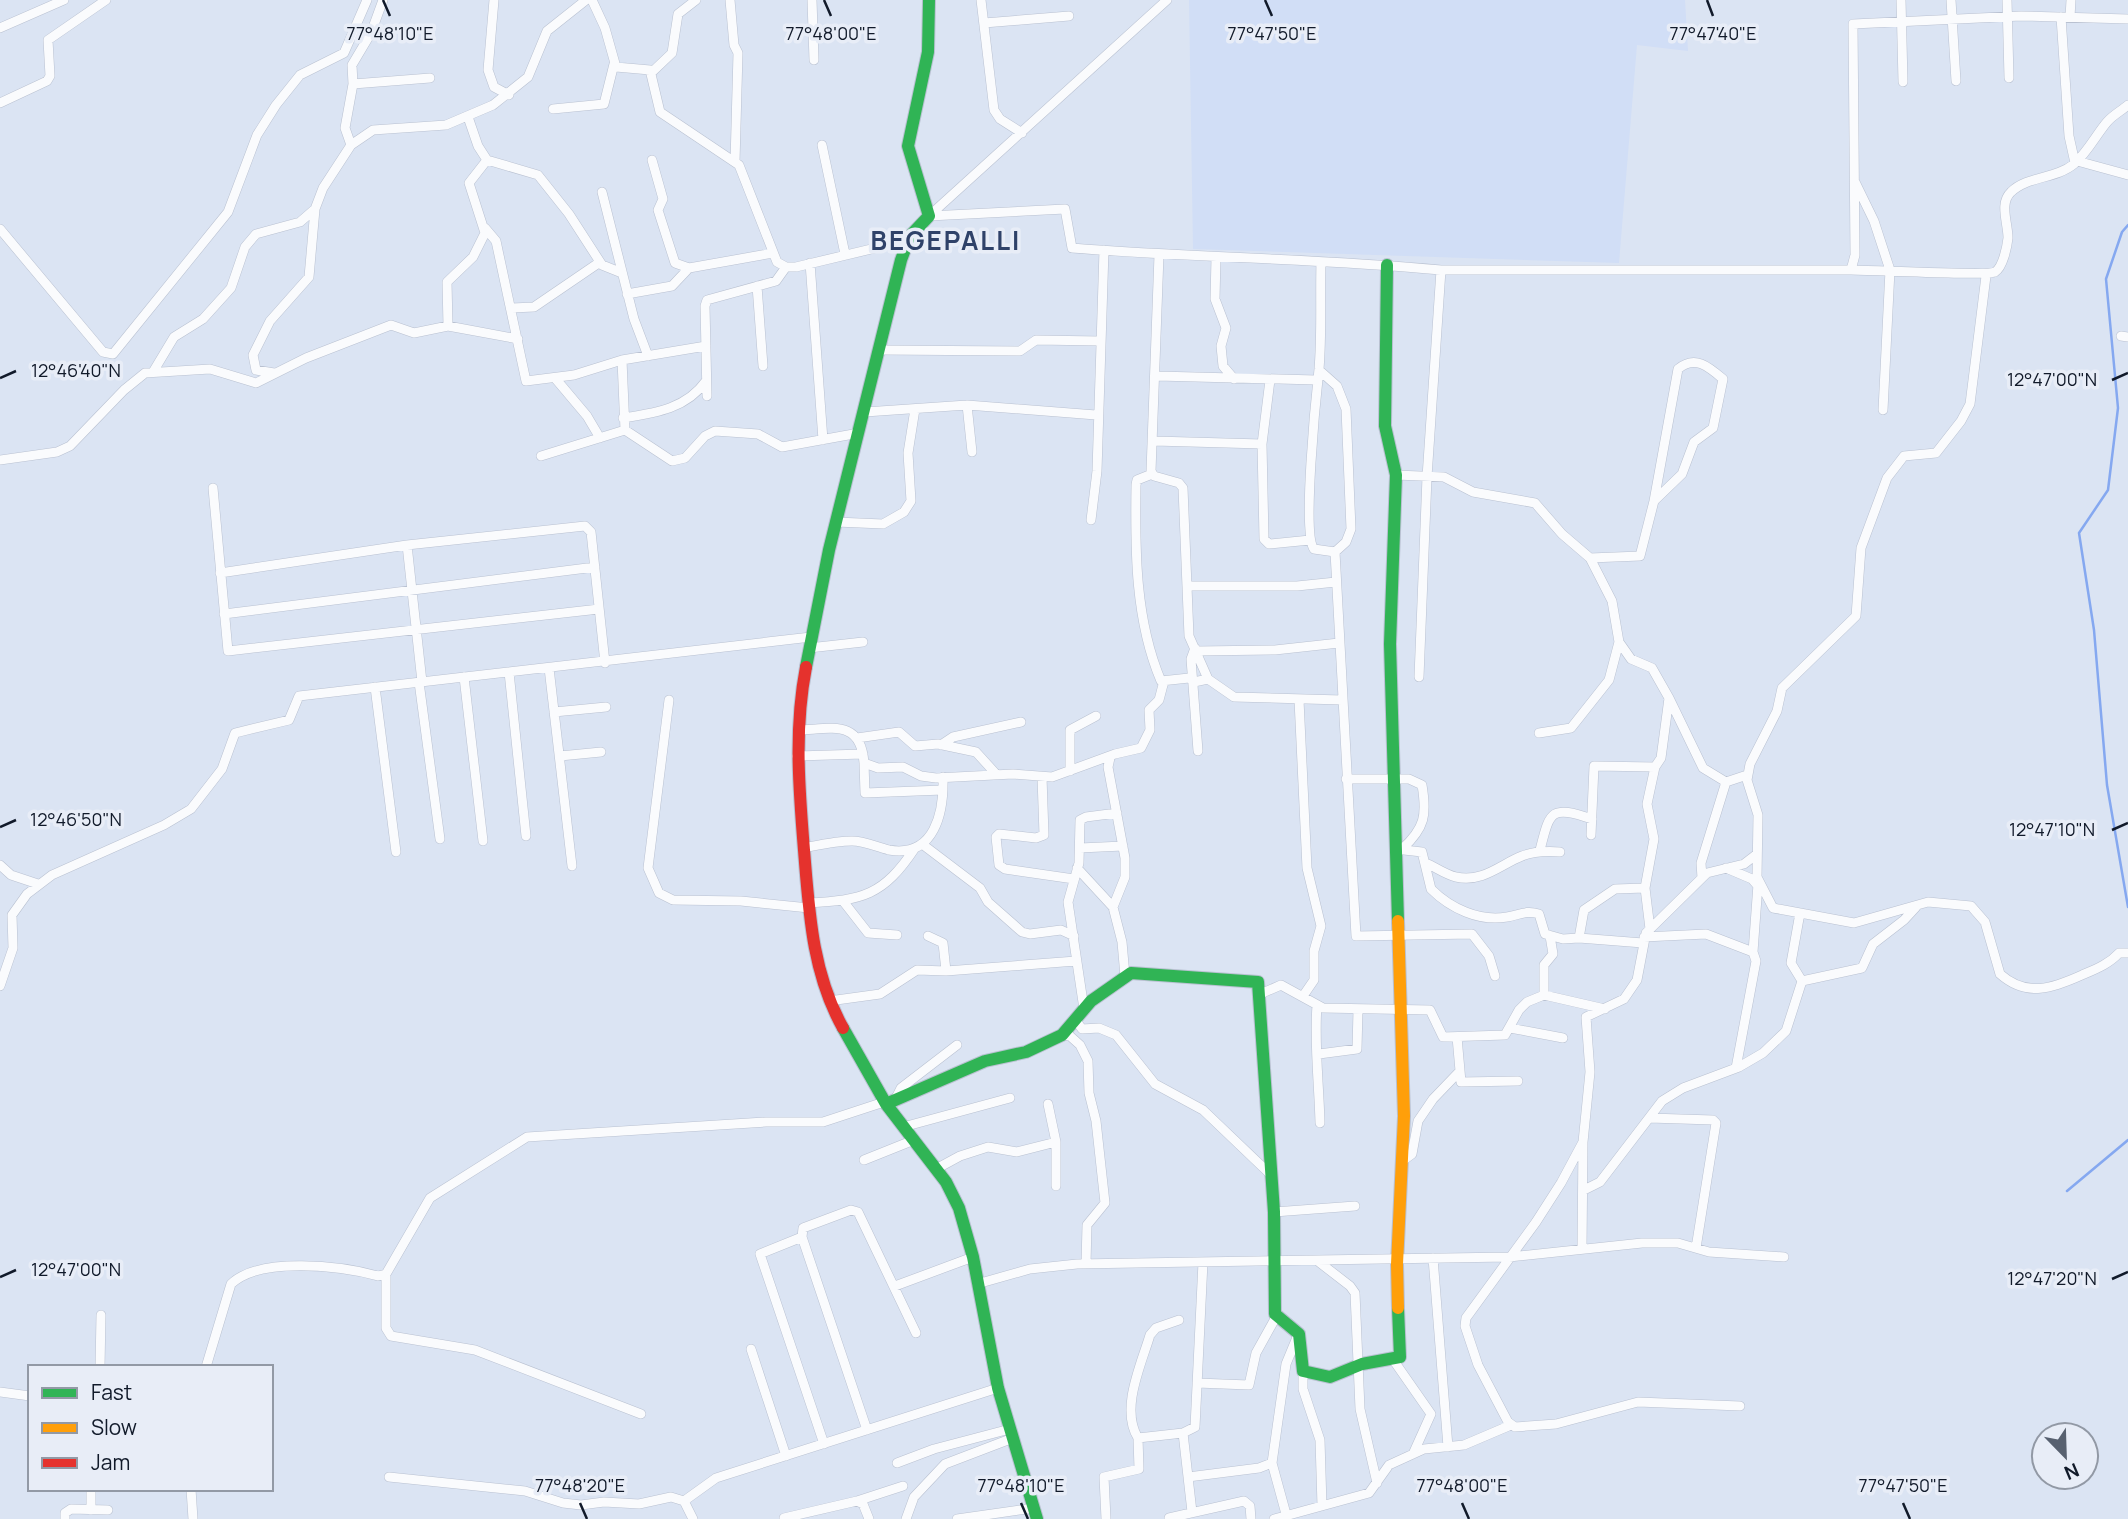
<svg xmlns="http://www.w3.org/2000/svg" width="2128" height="1519" font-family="Manrope,sans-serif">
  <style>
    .built { fill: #d1def6 }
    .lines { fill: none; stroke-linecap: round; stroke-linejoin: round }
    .stream { stroke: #85a8f0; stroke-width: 2.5 }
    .street-casing { stroke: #b9c1d1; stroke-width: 10 }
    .fast-casing { stroke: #b9c1d1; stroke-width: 14 }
    .slow-casing { stroke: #b9c1d1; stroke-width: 14 }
    .jam-casing { stroke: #b9c1d1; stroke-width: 14 }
    .street { stroke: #fafbfd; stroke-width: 9 }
    .fast { stroke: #30b455; stroke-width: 12 }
    .slow { stroke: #ff9f0a; stroke-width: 12 }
    .jam { stroke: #e5322d; stroke-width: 12 }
    .ticks { fill: none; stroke: #111a2a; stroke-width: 2.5 }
    .labels { text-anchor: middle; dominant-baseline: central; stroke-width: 7; stroke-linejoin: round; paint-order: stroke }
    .district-label { font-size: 26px; font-weight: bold; letter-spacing: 2px; fill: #2f4269; stroke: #e8edf7 }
    .ticks-label { font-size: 18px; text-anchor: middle; fill: #111a2a; stroke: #e8edf7; stroke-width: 7; stroke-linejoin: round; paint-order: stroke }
  </style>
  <rect width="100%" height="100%" fill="#dbe4f3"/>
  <!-- built -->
  <path class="built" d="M1189 0H1685L1688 51 1637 45 1619 263 1193 249Z"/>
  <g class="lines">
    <!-- stream -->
    <path class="stream" d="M2128 225 2122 232 2106 279 2118 408 2108 490 2079 533 2094 630 2107 785 2128 907
      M2067 1191 2128 1140"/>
    <!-- street casing -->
    <g class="street-casing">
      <path id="street" d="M494 0 488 70 494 87 509 95
        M592 0 605 28 616 67 650 70 660 112 739 165 777 262 786 267H796L909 240
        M730 0 734 45 738 53 735 162
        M812 0 814 60
        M981 0 994 110 1000 119 1022 133
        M1901 0 1903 82
        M1951 0 1956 81
        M2007 0 2009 78
        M2061 17 2069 136 2075 163
        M2070 17 2071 0
        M984 23 1069 16
        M0 28 64 0
        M652 72 672 53 678 14 696 0
        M353 84 430 78
        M0 103 47 81 50 76 48 40 106 0
        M553 109 604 104 614 64
        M468 117 478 146 487 160 538 175 569 214 602 265 622 273
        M351 145 345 128 353 84 352 65 371 33 383 0
        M822 145 845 254
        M652 160 663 199 658 210 675 263 689 268 773 253
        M2077 161 2128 175
        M1855 182 1874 221 1890 270 1883 410
        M602 192 634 319 648 356
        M929 216 1065 209 1072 248C1195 258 1318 258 1441 270H1851L1855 255 1853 24 2021 16 2128 19
        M929 216 1167 0
        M485 228 496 241 526 381 574 375 622 360 706 346
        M0 229 103 352 113 354 228 212 257 135 276 105 300 75 344 53 367 0
        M1159 255 1151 471 1154 476 1179 483 1183 488 1189 636 1208 679 1234 697 1342 700
        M1216 258 1215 299 1226 328 1221 346 1223 366 1234 379
        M810 263 823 440
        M1851 270C1869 270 1988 276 1995 272 2003 267 2007 247 2008 238 2008 223 1999 203 2011 192 2027 176 2056 179 2074 164 2087 153 2096 135 2107 122 2113 115 2121 111 2128 105
        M1986 276 1970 404 1961 421 1936 453 1904 456 1887 478 1861 548 1856 616 1782 688 1777 711 1750 764 1747 780 1758 815 1757 877 1773 908 1854 923 1928 902 1971 906 1985 922 2000 974C2027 998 2053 988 2082 975 2096 969 2109 964 2119 953H2128
        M757 286 763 366
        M627 294 672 286 689 268
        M512 308 534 307 600 262
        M448 326 447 282 473 257 485 233 469 183 487 160
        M2121 336 2128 337
        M880 350 1020 351 1036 340 1100 341
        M622 360 625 430 672 461 685 458 705 436 715 431 758 434 782 447 859 433
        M1319 370 1337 386 1346 409 1351 529 1346 542 1335 552 1314 549C1302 535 1316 396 1319 369 1322 334 1320 298 1321 262
        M153 372 174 337 203 319 231 288 245 247 256 234 300 222 315 209
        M274 373 256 370 253 355 270 321 309 277 315 209 323 188 351 145 373 130 446 125 493 105 528 77 547 31 586 0
        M1157 376 1316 380
        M555 378 587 416 600 438
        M1270 380 1262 444 1264 539 1269 544 1310 540
        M707 396 705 306 707 300 776 281 786 267
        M967 405 972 452
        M865 412 967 405 1096 415
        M623 418C655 413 686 409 706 381
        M1154 441 1262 444
        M541 456 625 430
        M0 460 57 452 70 446 124 390 145 373 210 369 256 383 306 358 391 325 414 333 448 326 518 339
        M1152 474 1137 480 1136 485C1135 550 1135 620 1161 681L1189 678 1194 682 1208 679
        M1396 475 1444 477 1473 492 1535 503 1562 534 1590 558 1612 601 1619 642 1609 680 1571 728 1539 733
        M213 488 228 651 599 609
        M1091 520 1097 471 1104 250
        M836 522 883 524 904 512 911 501 908 453 915 409
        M407 545 422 682
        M1335 552 1356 936 1472 934 1489 956 1495 976
        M1590 558 1640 556 1654 501 1682 474 1694 442 1713 428 1723 379C1708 366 1695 355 1678 369L1654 501
        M220 573 407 545 585 526 591 532 605 663
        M1187 586H1297L1336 582
        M224 614 595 567
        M1619 642 1631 659 1652 668 1669 698 1661 758 1655 767 1647 804 1654 839 1645 888 1650 929
        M809 648 863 642
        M1195 648 1191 659 1198 751
        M1197 651 1275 650 1339 643
        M549 668 572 866
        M509 672 526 836
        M464 677 483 841
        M1419 677 1427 477 1441 270
        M419 682 440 839
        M375 687 396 852
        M1669 698 1703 768 1726 782 1747 775
        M669 700 648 868 659 893 673 900 741 901 809 908
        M1299 700 1307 868 1321 926 1314 951V980L1303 996
        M554 712 606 707
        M798 730C832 729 861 719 864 763L878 768 903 767 921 776 936 778 1013 774 1052 777 1115 754 1141 748 1150 730 1149 710 1159 700 1164 681
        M857 738 899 732 915 746 938 744 976 752 996 774
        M941 745 953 737 1021 722
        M560 756 601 752
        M797 756 863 754
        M1110 758 1108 767 1125 858V877L1113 907
        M864 763 865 793 943 790
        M1070 771V730L1096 716
        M1042 777 1044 835 1036 838 999 834 996 837 999 865 1005 869 1074 879
        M1346 779H1409L1422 785C1427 815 1425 828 1402 849
        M1591 835 1594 766 1655 767
        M922 844 980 888 988 902 1022 932 1030 934 1061 930 1074 936
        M803 848C819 845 836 841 852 841 865 841 876 847 889 850 935 858 944 812 943 777
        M1080 848 1123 846
        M1395 849 1422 852 1431 889C1450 908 1479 922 1507 917 1519 915 1526 910 1539 914L1545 934 1563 939 1579 938 1584 910 1615 889 1645 888
        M1540 850C1550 811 1550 805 1592 819
        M1426 863C1435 867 1446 875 1456 877 1483 883 1501 864 1522 856 1535 851 1547 851 1560 852
        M0 865 11 875 38 884
        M1077 868 1113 907 1122 942 1125 976
        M1726 868 1752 879 1758 886
        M1702 878 1701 863 1726 782
        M843 901 868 933 897 935
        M808 903C863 900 883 896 915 848
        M928 936 943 943 946 971
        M1644 937 1706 934 1753 952 1756 961 1736 1068
        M1579 938 1643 943
        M1753 952 1758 884
        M1802 981 1862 968 1873 944 1904 920 1916 907
        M0 986 13 948 12 915 27 894 52 875 164 825 191 809 222 769 235 733 289 720 299 696 811 637
        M1258 995 1281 985 1323 1008 1430 1010 1443 1037 1505 1035 1519 1010 1527 1002 1544 995V965L1553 954 1550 936
        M1544 995 1605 1009
        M829 1001 880 994 917 970 946 971 1076 961
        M1317 1005C1314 1044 1319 1083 1320 1123
        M1084 1009 1068 902 1079 863 1080 820 1086 817 1117 813
        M1075 1019 1082 1029 1099 1028 1116 1035 1155 1084 1203 1110 1270 1174
        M1510 1028 1563 1038
        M1062 1035 1070 1036 1080 1045 1088 1061 1089 1093 1096 1121 1105 1203 1087 1225 1086 1264
        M1457 1037 1461 1082 1518 1081
        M1319 1054 1357 1049 1358 1010
        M895 1100 901 1088 957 1045
        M1048 1104 1056 1142V1186
        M1649 1118 1713 1120 1716 1123 1696 1248
        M903 1127 1010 1098
        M1583 1142 1561 1183 1536 1222 1466 1318 1465 1326 1478 1365 1508 1422 1515 1427 1556 1424 1638 1402 1740 1406
        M864 1160 914 1140
        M1401 1162 1412 1154 1418 1121 1433 1099 1458 1073
        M936 1169 960 1156 988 1147 1017 1152 1056 1142
        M1584 1190 1600 1182 1662 1101 1683 1088 1739 1067 1763 1053 1786 1031 1802 981 1791 963 1800 913
        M1274 1212 1355 1206
        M802 1237 760 1254 824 1444
        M1582 1248 1583 1142 1590 1072 1586 1017 1624 999 1637 980 1646 933 1707 873 1744 864 1757 854
        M1433 1258 1448 1447
        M1319 1262 1350 1286 1355 1293 1360 1409 1377 1483
        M386 1274V1328L391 1336 475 1350 641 1414
        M977 1284 1030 1269 1077 1264 1509 1257 1642 1243H1678L1709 1252 1784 1257
        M895 1286 973 1257
        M751 1349 786 1456
        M1394 1361 1431 1414 1413 1454
        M100 1367 101 1315
        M206 1367 231 1284C260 1256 342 1266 378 1276L386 1274 430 1198 527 1137 766 1122H823L884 1102
        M1303 1371V1389L1320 1440 1322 1506
        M1197 1383 1249 1385 1256 1353 1276 1317
        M0 1392 30 1396
        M867 1430 802 1237 803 1228 851 1210 858 1212 916 1333
        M1183 1433 1192 1512
        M1138 1438C1120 1409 1141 1365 1150 1335L1156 1328 1179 1320
        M897 1463 934 1449 1010 1429
        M1272 1463 1286 1514
        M389 1477 525 1491 563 1503 581 1505 604 1502 639 1504 671 1497 684 1501 693 1519
        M1188 1477 1259 1468 1272 1463 1286 1364 1298 1335
        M91 1489V1510
        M191 1489 193 1519
        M684 1501 716 1478 998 1388
        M857 1501 903 1486
        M784 1518 857 1501 863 1504 869 1519
        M1169 1518 1244 1501 1250 1506 1251 1519
        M65 1519V1513L71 1509 108 1510
        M906 1519 914 1497 945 1464 1013 1438
        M957 1519 1034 1508
        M1106 1519 1104 1477 1139 1469 1138 1438 1183 1433 1195 1427 1203 1262
        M1274 1519 1369 1493 1389 1465 1424 1449 1464 1445 1511 1425"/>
    </g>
    <!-- fast casing -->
    <g class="fast-casing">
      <path id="fast" d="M1387 265 1385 426 1396 475 1390 644 1398 921
        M806 667 829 550 901 260 910 236 929 216 908 146 928 52 929 0
        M843 1028 886 1104 946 1182 959 1208 973 1257 998 1388 1037 1519
        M886 1104 985 1061 1026 1052 1062 1035 1091 1001 1131 973 1258 982 1274 1212 1275 1314 1299 1334 1303 1371 1330 1377 1362 1364 1400 1357 1398 1308"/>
    </g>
    <!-- slow casing -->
    <g class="slow-casing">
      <path id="slow" d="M1398 921 1404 1116 1397 1264 1398 1308"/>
    </g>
    <!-- jam casing -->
    <g class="jam-casing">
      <path id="jam" d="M806 667C794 729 799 789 804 850 809 911 812 973 843 1028"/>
    </g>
    <!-- street -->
    <use href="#street" class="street"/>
    <!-- fast -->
    <use href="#fast" class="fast"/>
    <!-- slow -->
    <use href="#slow" class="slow"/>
    <!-- jam -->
    <use href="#jam" class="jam"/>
  </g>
  <!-- ticks -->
  <path class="ticks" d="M383 0 390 16M824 0 831 16M1265 0 1272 16M1707 0 1713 16M0 378 16 371M2112 380 2128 373M0 827 16 820M2112 830 2128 823M0 1277 16 1270M2112 1279 2128 1272M580 1503 587 1519M1021 1503 1028 1519M1462 1503 1469 1519M1903 1503 1910 1519"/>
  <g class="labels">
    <!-- district labels -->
    <g class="district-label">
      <text x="946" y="240">BEGEPALLI</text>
    </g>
  </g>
  <g class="ticks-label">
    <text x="390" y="40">77°48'10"E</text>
    <text x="831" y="40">77°48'00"E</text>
    <text x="1272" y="40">77°47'50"E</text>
    <text x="1713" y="40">77°47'40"E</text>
    <text x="76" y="377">12°46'40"N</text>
    <text x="2052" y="386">12°47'00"N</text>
    <text x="76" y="826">12°46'50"N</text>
    <text x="2052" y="836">12°47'10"N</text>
    <text x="76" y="1276">12°47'00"N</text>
    <text x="2052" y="1285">12°47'20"N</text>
    <text x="580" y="1492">77°48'20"E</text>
    <text x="1021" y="1492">77°48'10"E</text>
    <text x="1462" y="1492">77°48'00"E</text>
    <text x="1903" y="1492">77°47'50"E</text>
  </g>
  <!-- legend -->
  <rect x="28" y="1365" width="245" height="126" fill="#e8edf7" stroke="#9299a5" stroke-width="2"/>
  <rect x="42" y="1388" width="35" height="10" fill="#30b455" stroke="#9299a5" stroke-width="2"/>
  <text x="91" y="1400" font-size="21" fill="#111a2a">Fast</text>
  <rect x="42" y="1423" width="35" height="10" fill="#ff9f0a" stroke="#9299a5" stroke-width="2"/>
  <text x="91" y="1435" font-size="21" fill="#111a2a">Slow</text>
  <rect x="42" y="1458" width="35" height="10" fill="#e5322d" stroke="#9299a5" stroke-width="2"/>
  <text x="91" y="1470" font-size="21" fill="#111a2a">Jam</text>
  <!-- north arrow -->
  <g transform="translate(2065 1456) rotate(157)"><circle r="33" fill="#e8edf7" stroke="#9299a5" stroke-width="2"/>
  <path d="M0-5L12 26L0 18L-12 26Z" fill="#586170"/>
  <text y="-10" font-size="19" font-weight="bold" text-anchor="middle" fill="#111a2a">N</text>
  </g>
</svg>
